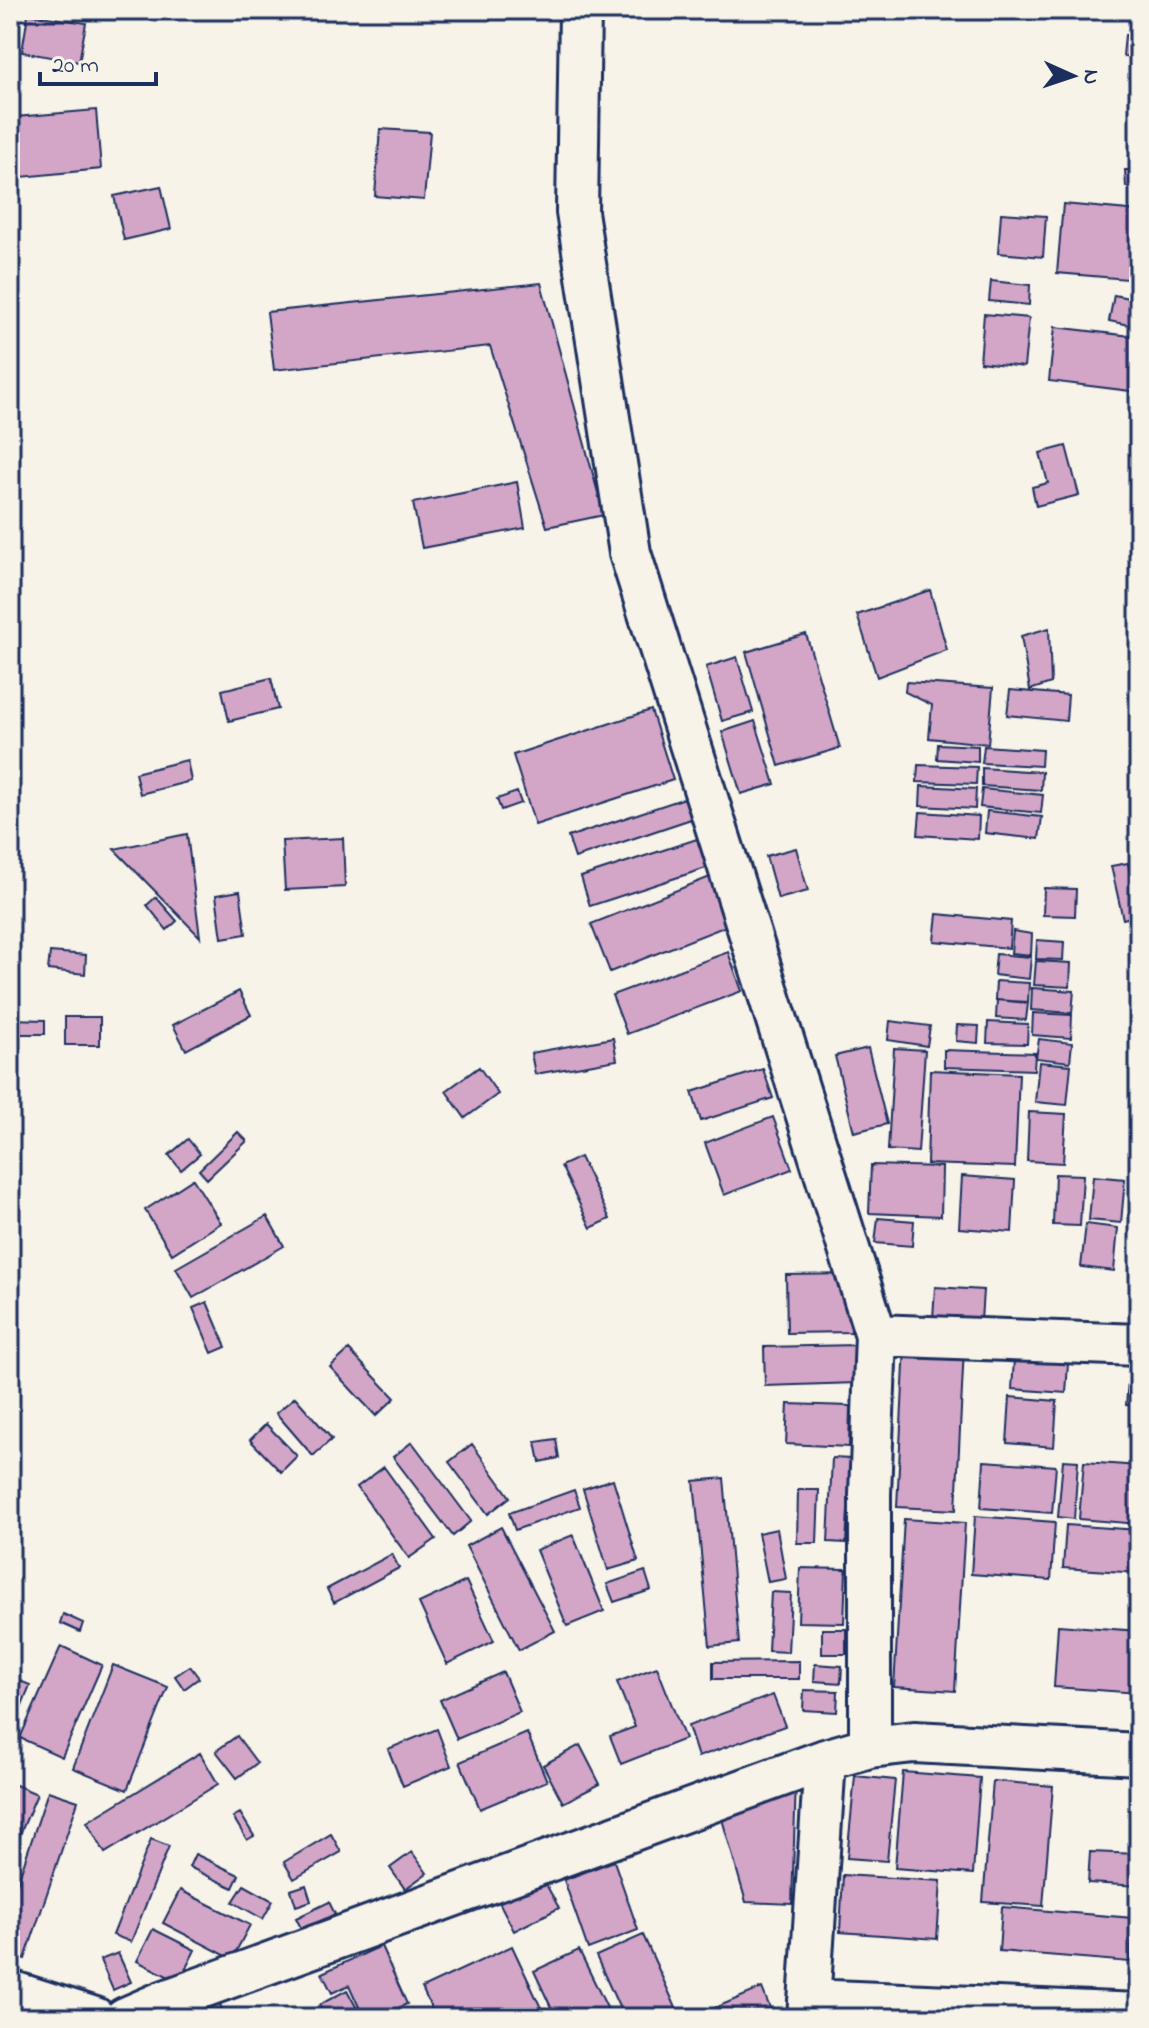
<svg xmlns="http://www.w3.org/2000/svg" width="1149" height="2028" font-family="'Indie Flower',sans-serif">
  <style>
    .building { fill: #d3a6c8; stroke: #1b2f5e; stroke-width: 2 }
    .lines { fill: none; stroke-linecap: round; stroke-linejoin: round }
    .street-casing { stroke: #1b2f5e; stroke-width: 46 }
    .street { stroke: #f7f3e8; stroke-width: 40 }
  </style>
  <rect width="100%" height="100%" fill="#f7f3e8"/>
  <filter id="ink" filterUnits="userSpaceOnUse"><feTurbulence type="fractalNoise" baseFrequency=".0125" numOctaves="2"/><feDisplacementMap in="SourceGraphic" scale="16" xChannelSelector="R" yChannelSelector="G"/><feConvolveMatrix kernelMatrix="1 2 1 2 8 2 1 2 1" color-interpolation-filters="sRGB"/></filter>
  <g filter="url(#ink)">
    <!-- building -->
    <path class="building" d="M1097 10H1116L1115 16 1097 12Z
      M28 14 86 23 79 62 22 52Z
      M1125 35 1139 36V57L1123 56Z
      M96 110 101 169 22 177 16 117Z
      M380 129 430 132 424 200 375 196Z
      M1125 170H1139V187H1126Z
      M161 186 171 229 124 240 114 196Z
      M1063 204 1139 211V280L1057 273Z
      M1001 213 1046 216 1043 257 998 253Z
      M991 281 1030 285 1029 305 989 301Z
      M541 283 604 515 547 527 490 346 274 370 267 312Z
      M1114 295 1139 300V327L1109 321Z
      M984 314 1029 318 1024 367 980 362Z
      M1055 327 1139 337V392L1049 381Z
      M1066 446 1079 495 1036 506 1032 487 1048 483 1040 453Z
      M517 482 525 528 422 548 413 503Z
      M930 590 947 650 877 677 857 615Z
      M1049 628 1051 683 1030 690 1021 636Z
      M806 634 840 748 779 766 746 652Z
      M737 657 753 712 722 721 706 667Z
      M271 678 278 709 229 721 222 690Z
      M906 682 993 688 988 744 929 738 932 705 905 692Z
      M1010 690 1068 695 1066 721 1007 715Z
      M651 710 673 780 535 825 513 755Z
      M755 721 775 784 741 794 722 732Z
      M938 744 978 746V762L937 759Z
      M984 746 1042 750 1041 766 982 763Z
      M187 760 191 781 140 794 135 773Z
      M918 765 977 767 976 784 917 782Z
      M982 768 1042 772 1041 790 982 786Z
      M921 786 976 789 975 809 920 806Z
      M982 789 1043 795 1041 813 980 807Z
      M517 792 521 803 501 810 497 799Z
      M685 798 691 819 575 858 568 837Z
      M987 811 1042 817 1039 839 985 833Z
      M920 812 979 816 978 839 918 835Z
      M187 834 200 937 114 849Z
      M343 838 345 887 285 890 282 841Z
      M700 838 709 867 590 906 581 877Z
      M796 848 808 891 778 899 766 856Z
      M1128 863 1139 915 1123 919 1111 866Z
      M710 877 729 925 610 972 591 924Z
      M1044 888 1076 889 1075 916 1043 915Z
      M240 891 246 934 222 938 216 895Z
      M156 897 177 921 167 930 147 905Z
      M937 914 1011 921 1009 948 934 941Z
      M1013 931 1032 934 1031 955 1011 953Z
      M1037 940 1064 942 1063 960 1036 959Z
      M50 952 86 955 85 974 48 970Z
      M728 952 742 991 627 1034 612 995Z
      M996 954 1031 957 1029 979 994 975Z
      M1036 961 1071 963 1070 987 1034 985Z
      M996 981 1029 983 1028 1002 995 1000Z
      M1032 988 1074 991 1072 1013 1031 1010Z
      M239 991 251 1015 186 1050 173 1025Z
      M997 1000 1028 1003 1026 1020 996 1018Z
      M1033 1013 1072 1015 1071 1038 1032 1035Z
      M65 1017H100V1045H65Z
      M10 1019 45 1020V1034H10Z
      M890 1021 930 1026 927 1046 888 1040Z
      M988 1022 1028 1024 1027 1044 987 1043Z
      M957 1025 979 1026 978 1043 956 1041Z
      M613 1038 617 1060 535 1074 531 1053Z
      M1039 1039 1072 1043 1070 1062 1036 1058Z
      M868 1048 887 1124 854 1132 835 1056Z
      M894 1048 925 1050 918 1152 888 1150Z
      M944 1050 1035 1053 1034 1070 944 1067Z
      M1039 1062 1071 1065 1067 1105 1035 1102Z
      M479 1067 498 1094 465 1118 446 1091Z
      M763 1069 773 1098 701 1121 692 1092Z
      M930 1070 1019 1074 1015 1167 927 1164Z
      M1029 1112 1066 1114 1063 1163 1027 1161Z
      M773 1117 792 1169 724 1195 705 1143Z
      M238 1132 247 1141 207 1179 199 1170Z
      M188 1139 200 1154 181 1170 169 1155Z
      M580 1157 610 1219 591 1228 561 1166Z
      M871 1165 942 1167 941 1216 869 1213Z
      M1055 1174 1083 1175 1080 1226 1053 1225Z
      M962 1176 1015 1180 1012 1232 959 1228Z
      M1093 1176 1125 1179 1121 1223 1089 1220Z
      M193 1179 221 1223 172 1254 145 1210Z
      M267 1216 284 1246 193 1298 176 1268Z
      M878 1218 914 1221 912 1246 875 1243Z
      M1086 1224 1118 1228 1114 1271 1081 1267Z
      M851 1274V1332L787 1333 786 1275Z
      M935 1287 983 1290 981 1321 933 1318Z
      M207 1302 226 1347 212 1353 193 1308Z
      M856 1345 857 1383 765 1386 764 1347Z
      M905 1345 964 1348 956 1510 897 1507Z
      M1015 1345 1069 1349 1066 1393 1012 1389Z
      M349 1350 395 1398 376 1416 330 1367Z
      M1130 1359 1139 1360V1406L1126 1405Z
      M295 1397 332 1439 313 1456 276 1413Z
      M1010 1397 1057 1401 1054 1447 1007 1443Z
      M788 1404 850 1406 849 1447 786 1444Z
      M266 1424 297 1456 281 1472 250 1440Z
      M556 1439 559 1458 540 1462 536 1442Z
      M412 1442 471 1521 453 1536 393 1457Z
      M472 1444 510 1497 488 1514 449 1462Z
      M832 1458 851 1459 846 1543 828 1542Z
      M1063 1460 1078 1461 1074 1519 1058 1517Z
      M984 1461 1056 1466 1052 1513 981 1508Z
      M1084 1462 1139 1466V1524L1079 1519Z
      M384 1467 436 1539 409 1558 357 1487Z
      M724 1478 739 1643 710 1646 694 1481Z
      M613 1479 638 1561 608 1570 583 1489Z
      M574 1490 580 1507 515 1530 509 1513Z
      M798 1490H819L817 1543H797Z
      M975 1516 1055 1522 1051 1580 971 1574Z
      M904 1519 965 1523 955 1691 894 1687Z
      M1066 1525 1139 1530V1573L1063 1568Z
      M501 1527 555 1631 519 1650 466 1546Z
      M777 1529 786 1579 768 1582 758 1533Z
      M573 1535 604 1611 567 1626 536 1550Z
      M392 1554 399 1568 334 1603 327 1589Z
      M800 1568 846 1569 844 1623 798 1622Z
      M645 1571 651 1590 614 1602 607 1584Z
      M466 1581 494 1641 447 1664 419 1603Z
      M771 1592 791 1593 788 1652 768 1651Z
      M63 1614 83 1623 80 1632 60 1623Z
      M1058 1625 1139 1631V1693L1054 1687Z
      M822 1629H846V1654H822Z
      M61 1646 102 1665 62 1757 20 1738Z
      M799 1661V1679H713V1662Z
      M815 1664 842 1666 841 1683 814 1681Z
      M113 1665 168 1687 127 1790 73 1768Z
      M190 1666 199 1678 184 1689 175 1676Z
      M657 1667 685 1739 621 1764 610 1736 635 1727 617 1682Z
      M503 1672 520 1712 457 1739 440 1700Z
      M10 1677 30 1685 16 1720 10 1718Z
      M804 1690 838 1691 837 1712 803 1710Z
      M773 1695 785 1726 698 1757 688 1726Z
      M437 1729 451 1766 403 1786 388 1749Z
      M527 1733 547 1781 480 1809 460 1762Z
      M237 1736 257 1763 237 1778 216 1751Z
      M580 1745 600 1784 563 1803 543 1765Z
      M200 1753 218 1784 105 1853 87 1822Z
      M903 1772 980 1778 973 1874 895 1868Z
      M855 1776 895 1780 887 1861 847 1858Z
      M796 1780 792 1904 746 1902 720 1812Z
      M993 1781 1053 1786 1043 1906 983 1902Z
      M11 1783 37 1794 10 1858V1786Z
      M48 1791 78 1801 25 1959 10 1954V1905Z
      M240 1813 254 1836 247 1840 233 1817Z
      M331 1834 341 1852 294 1879 284 1862Z
      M151 1839 169 1846 131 1942 113 1935Z
      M412 1852 427 1873 405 1889 390 1868Z
      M1090 1852 1139 1854V1886L1088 1883Z
      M195 1854 239 1875 233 1888 189 1867Z
      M614 1861 638 1930 588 1949 564 1880Z
      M843 1875 941 1881 937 1939 840 1932Z
      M542 1877 559 1908 514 1931 498 1900Z
      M244 1885 273 1901 263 1919 233 1902Z
      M306 1885 311 1901 296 1906 291 1890Z
      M180 1890 250 1925 232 1959 163 1923Z
      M329 1902 335 1914 302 1930 296 1918Z
      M1002 1907 1133 1918 1130 1962 999 1951Z
      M1139 1912V1951H1135Z
      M153 1929 195 1950 179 1982 137 1961Z
      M643 1935 677 2010 659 2018H624L596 1956Z
      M381 1946 407 2004 376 2018H364L349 1985 332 1993 322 1973Z
      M512 1946 542 2010 524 2018H436L422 1988Z
      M579 1950 612 2018H556L534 1971Z
      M118 1953 131 1982 113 1990 100 1960Z
      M762 1988 774 2018H691Z
      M347 1990 362 2018H325L319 2005Z
      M217 1998 226 2018H173Z"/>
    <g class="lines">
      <!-- street casing -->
      <g class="street-casing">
        <path id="street" d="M580 10 577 212 630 553 876 1335 870 1494V1747
          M876 1335 1139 1345
          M10 1991 95 2018
          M809 2000 1139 2014
          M125 2018 162 2002 825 1760 870 1747 914 1742 1139 1754
          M808 2018 825 1760"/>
      </g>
      <!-- street -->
      <use href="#street" class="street"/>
    </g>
  </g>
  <!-- margin -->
  <rect width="1149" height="2028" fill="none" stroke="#f7f3e8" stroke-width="40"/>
  <rect x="20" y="20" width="1109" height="1988" fill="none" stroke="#1b2f5e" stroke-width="3" filter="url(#ink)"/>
  <!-- north arrow -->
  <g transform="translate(1073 76) rotate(93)" stroke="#f7f3e8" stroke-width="6" paint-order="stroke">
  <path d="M0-6L14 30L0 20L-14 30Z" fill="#1b2f5e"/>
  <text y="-12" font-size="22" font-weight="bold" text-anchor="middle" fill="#1b2f5e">N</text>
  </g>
  <!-- scale -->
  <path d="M40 72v12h116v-12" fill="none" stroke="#1b2f5e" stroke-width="4"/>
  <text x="52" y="72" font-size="24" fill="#1b2f5e" stroke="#f7f3e8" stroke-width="6" paint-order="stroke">20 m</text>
</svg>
